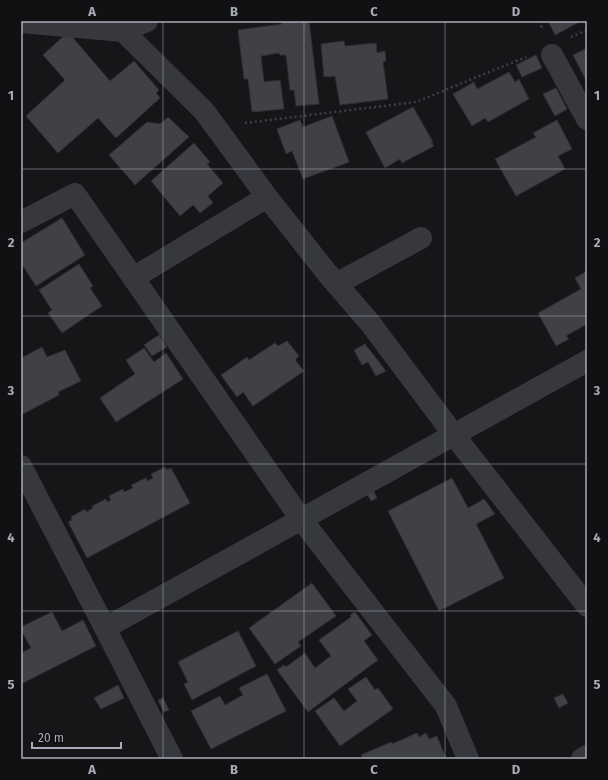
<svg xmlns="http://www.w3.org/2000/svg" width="608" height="780" font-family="'Fira Sans',sans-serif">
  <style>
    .building { fill: #404145; stroke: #303034 }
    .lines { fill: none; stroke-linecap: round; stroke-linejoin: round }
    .path { stroke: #3d3f44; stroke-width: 2.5; stroke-dasharray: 2 3; stroke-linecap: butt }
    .street { stroke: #37383d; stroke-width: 22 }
    .grid { fill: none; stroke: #a8adb8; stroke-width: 1; stroke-opacity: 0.55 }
    .neatline { fill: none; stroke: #a8adb8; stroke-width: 1.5 }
    .grid-label { font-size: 13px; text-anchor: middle; font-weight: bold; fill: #a8adb8 }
  </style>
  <rect width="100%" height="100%" fill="#161618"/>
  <!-- building -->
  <path class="building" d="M281 21H309L319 104 296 106 294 90H290L286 55H280L279 53 261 56 264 82 280 80 284 109 252 112 248 79H244L238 30 282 24Z
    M548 21H581L555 35Z
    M68 32 110 81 134 61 159 90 156 93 160 98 116 138 98 118 58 153 26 116 65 80 43 55Z
    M344 41 345 46 376 43 377 53 385 51 386 61 383 62 388 99 340 105 335 76 324 77 321 44Z
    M587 48V82L573 55Z
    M536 55 542 68 522 77 516 65Z
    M509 72 515 82 519 79 529 99 488 122 485 118 472 126 453 94 474 82 477 89Z
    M556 88 567 109 555 116 543 94Z
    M413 107 433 142H431L434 146 402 163 400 159 385 168 366 132Z
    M332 116 349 162 303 179 292 151 286 154 277 129 300 120 303 127Z
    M168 117 189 137 135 185 109 155 147 122 160 124Z
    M557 120 572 149 558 156 565 169 516 196 495 159 536 137 533 133Z
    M194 143 210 162 207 164 223 183 208 196 213 203 200 213 193 205 180 216 151 181Z
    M62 218 85 255 36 286 21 263V243Z
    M79 264 93 286 90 288 102 306 62 333 48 313 52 310 39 290Z
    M587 271V324L566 336 569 339 556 346 538 313 581 289 575 278Z
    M159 335 167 347 152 356 144 345Z
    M287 341 299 356 295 360 304 371 253 406 243 392 237 397 221 375 247 357 249 360 275 343 278 346Z
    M365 344 386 371 376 376 368 362 362 365 354 350Z
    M42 347 47 357 65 350 81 381 58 392 59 395 21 415V358Z
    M144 348 154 362 166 353 183 379 116 422 100 398 135 374 126 360Z
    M165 467 167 470 171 468 190 503 87 558 68 522 72 520 71 517 85 509 86 512 93 508 92 506 106 499 107 502 111 500 109 496 123 489 124 492 133 488 131 485 146 478 147 481 153 478 151 474Z
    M452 478 468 508 484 499 495 514 476 524 504 578 439 611 388 511Z
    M373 490 377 498 371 501 367 494Z
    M312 583 336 616 298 642 301 646 275 664 249 628Z
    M52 612 62 631 83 620 96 646 21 684V653L31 648 21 630V627Z
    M355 612 372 635 364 641 378 660 308 712 277 670 284 665 286 667 305 653 315 668 331 656 319 640 351 617 350 615Z
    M238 631 256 666 192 700 184 684 188 682 178 662Z
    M267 674 286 711 211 749 191 711 220 696 225 705 243 695 239 688Z
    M366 677 375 690 378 688 393 709 340 746 315 711 334 698 344 711 357 701 348 689Z
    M118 685 124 698 101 709 94 698Z
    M563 694 568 703 559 708 554 698Z
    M163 698 169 710 164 712 158 700Z
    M417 733 419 737 426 733 429 739 437 736 446 759H363L361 755 391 742 392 744Z"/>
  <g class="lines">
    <!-- path -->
    <path class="path" d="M539 21 543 30
      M571 37 587 30
      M245 123 416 102 526 57"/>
    <!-- street -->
    <path class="street" d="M21 22 123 31 147 21
      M123 31 204 111 267 197 327 273 370 323 454 435 587 606
      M552 55 587 119
      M21 222 75 194 301 519 446 706 468 759
      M133 278 267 197
      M336 284 421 238
      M21 466 105 628
      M172 759 105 628 587 361
      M582 759 587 756"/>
  </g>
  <!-- grid -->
  <path class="grid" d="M163 21V759M304 21V759M445 21V759M21 169H587M21 316H587M21 464H587M21 611H587"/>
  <!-- border -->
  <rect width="608" height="780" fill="none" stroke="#111113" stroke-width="44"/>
  <!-- scale -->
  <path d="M32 742v6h89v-6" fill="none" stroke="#a8adb8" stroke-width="2"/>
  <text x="38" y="742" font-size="12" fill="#a8adb8" stroke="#111113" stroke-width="3" paint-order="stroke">20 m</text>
  <rect x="22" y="22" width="564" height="736" class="neatline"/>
  <g class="grid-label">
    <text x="92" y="16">A</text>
    <text x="234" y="16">B</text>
    <text x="374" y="16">C</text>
    <text x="516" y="16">D</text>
    <text x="11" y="100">1</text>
    <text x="597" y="100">1</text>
    <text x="11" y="247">2</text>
    <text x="597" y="247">2</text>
    <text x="11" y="395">3</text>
    <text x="597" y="395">3</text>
    <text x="11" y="542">4</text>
    <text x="597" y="542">4</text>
    <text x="11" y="689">5</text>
    <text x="597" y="689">5</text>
    <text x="92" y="774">A</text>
    <text x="234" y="774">B</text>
    <text x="374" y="774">C</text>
    <text x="516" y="774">D</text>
  </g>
</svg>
